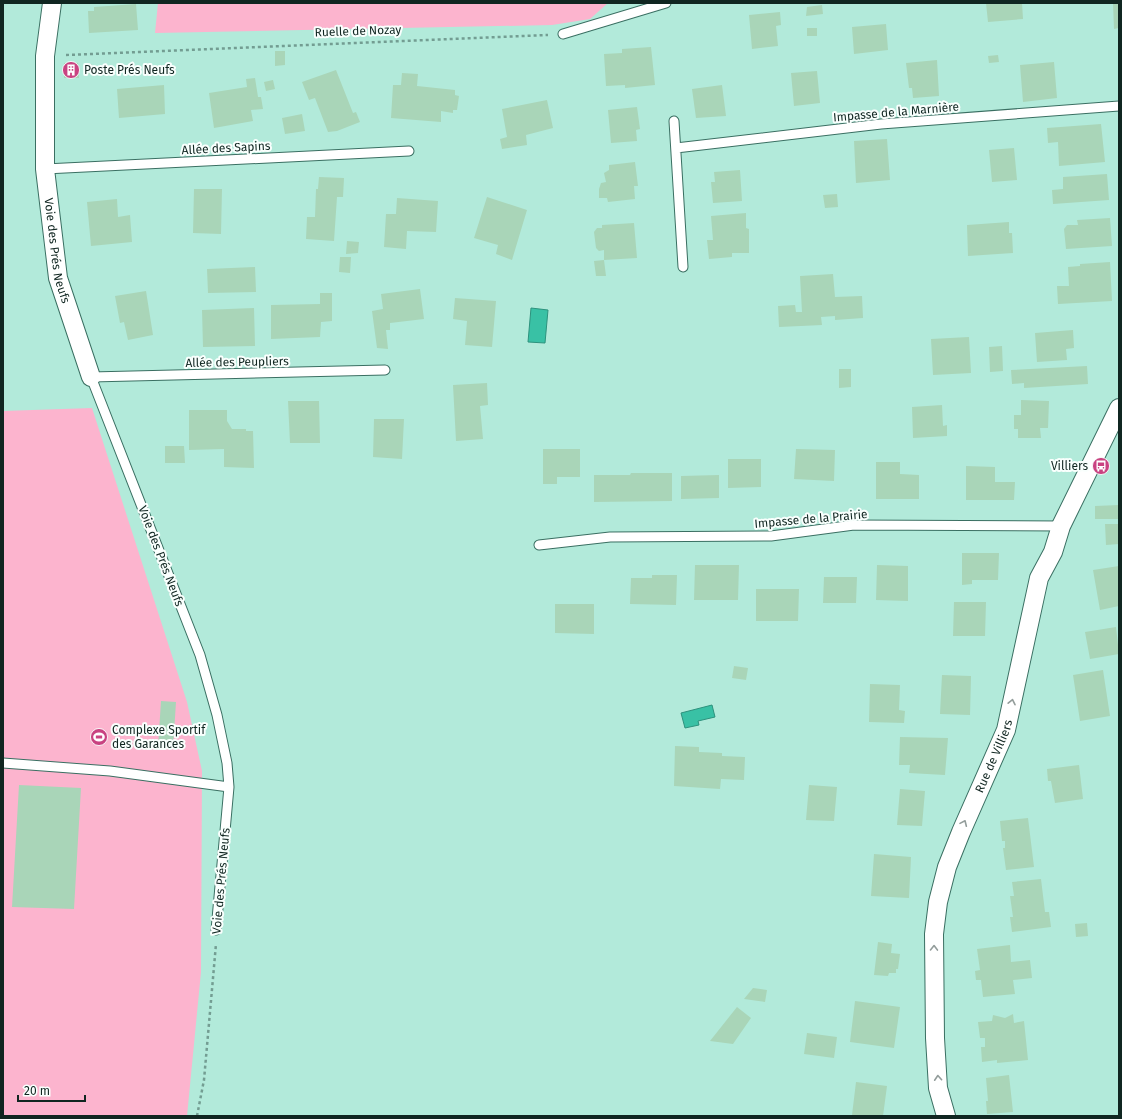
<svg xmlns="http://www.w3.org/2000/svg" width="1122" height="1119" font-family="'Fira Sans',sans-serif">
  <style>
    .green { fill: #fcb4ce }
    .water { fill: #39c1a5; stroke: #2d927d }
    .building { fill: #a9d5b8 }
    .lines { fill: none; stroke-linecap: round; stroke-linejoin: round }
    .lane-casing { stroke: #3a6f62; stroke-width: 11 }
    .street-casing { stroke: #3a6f62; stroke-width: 20 }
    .path { stroke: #739d92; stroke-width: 2.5; stroke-dasharray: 3 3; stroke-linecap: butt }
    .lane { stroke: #fff; stroke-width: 9 }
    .street { stroke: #fff; stroke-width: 18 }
    .oneway { stroke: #939d9b }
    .labels { text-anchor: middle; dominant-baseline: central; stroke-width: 4; stroke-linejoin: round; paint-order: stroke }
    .street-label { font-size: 12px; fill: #102621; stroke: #f9fffd }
    .poi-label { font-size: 12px; fill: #102621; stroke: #f9fffd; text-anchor: start }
  </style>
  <rect width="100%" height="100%" fill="#b2eada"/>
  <!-- green -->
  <path class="green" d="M158 3H608L590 19 552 25 155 33Z
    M92 408 187 702 202 771 201 972 187 1116H3V411Z"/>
  <!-- water -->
  <path class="water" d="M531 308 548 310 545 343 528 342Z
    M712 705 715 717 698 721 699 725 685 728 681 713Z"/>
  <!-- building -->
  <path class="building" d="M986 3H1022L1023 19 988 22Z
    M1113 3H1119V28L1114 29Z
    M136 4 138 30 89 33 88 11H94V7Z
    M822 5 823 14 806 16 807 7Z
    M780 12 781 25 776 26 778 46 752 49 749 15Z
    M886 24 888 50 854 54 852 27Z
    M807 28H817V36H807Z
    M651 47 655 85 625 88V85L606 86 604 54 622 53V49Z
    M275 51H285V65L275 66Z
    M998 55 999 62 989 63 988 56Z
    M937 60 939 96 913 98 912 88H909L906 63Z
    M1054 62 1057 98 1023 102 1020 65Z
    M64 63H78L79 78H64Z
    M92 64V74L85 75 84 65Z
    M336 70 353 113 356 112 360 122 337 131 328 132 315 98 309 100 302 82Z
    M817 71 820 103 794 106 791 73Z
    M402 73 418 74 417 86 455 90V95L459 96 457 110H453V113L441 111V122L391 118 393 85H401Z
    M255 78 258 97H261L263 109 251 110 253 121 214 128 209 93 247 87 246 79Z
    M273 80 275 89 266 91 264 82Z
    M164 85 165 114 119 118 117 89Z
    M722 85 726 116 696 118 692 89Z
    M547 100 553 128 526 135 527 145 502 149 500 139 507 137 502 109Z
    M637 107 640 129 636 130 637 141 611 143 608 110Z
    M302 114 305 131 285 134 282 118Z
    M1101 124 1105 162 1059 166 1058 142 1048 143 1047 128Z
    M887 139 890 180 856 183 854 141Z
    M1014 148 1017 180 992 182 989 150Z
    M635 162 638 186H634L635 199 608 202 607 198H599V189L601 183 606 182 604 173 609 170V165Z
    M740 170 742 201 713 203 711 182H715L714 172Z
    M1107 174 1109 200 1053 204 1052 190 1063 189V177Z
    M319 177 344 178 343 197H337L334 241 306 239 307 217H315L316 189H318Z
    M194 189H222L221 234 193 233Z
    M837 194 838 207 825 208 823 195Z
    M487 197 527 210 512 260 496 254 498 245 474 238Z
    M397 198 438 201 436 232 407 231 406 249 384 247 386 214H396Z
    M117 199 118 217 130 215 132 242 91 246 87 202Z
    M746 213V228L749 229V253H732V257L709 259 707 240H713L711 216Z
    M1110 218 1112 246 1066 249 1064 229 1067 225H1078L1077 220Z
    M1009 222V233H1012L1013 253 968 256 967 225Z
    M634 223 637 258 604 260V250L599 251 596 248 594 232 597 228H602V225Z
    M347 241 359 242 358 253 346 254Z
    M340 257H351L350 273 339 272Z
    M604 260 606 276H596L594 261Z
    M1110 262 1112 301 1058 304 1057 286H1069L1068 267 1080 266V264Z
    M255 267 256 292 208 293 207 269Z
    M833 274 835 297 862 296 863 318 835 320V316L821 317 822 325 779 327 778 306 795 305 796 312H802L800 276Z
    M420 289 424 319 390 323V330H386L388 349 377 348 372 311 383 309 381 294Z
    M146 291 153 335 128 340 124 322 120 323 115 296Z
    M320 293H332V321L321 322 320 337 271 339V305L320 304Z
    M455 298 496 301 492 347 465 345 467 321 453 319Z
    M254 308 255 346 203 347 202 310Z
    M1073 330 1074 348 1066 349 1067 360 1037 362 1035 333Z
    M969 337 971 373 933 375 931 339Z
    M1002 346 1003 371 990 372 989 347Z
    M1087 366 1088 384 1024 388V383L1012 384 1011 370Z
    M839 369H851V387L839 388Z
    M487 383 488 405 480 406 483 439 456 441 453 385Z
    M1021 400 1049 401 1048 428H1040L1041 438H1018V429H1014V415H1021Z
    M288 401H319L320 443H290Z
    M942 405 943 426 947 425V436L913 438 912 407Z
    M189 410H227V421L232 429H246V431H253L254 468 224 467V449L189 450Z
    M374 419H404L402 459 373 457Z
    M165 446H184L185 463H165Z
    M543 449H580V477H557V484H543Z
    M796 449 835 450 834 481 794 479Z
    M728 459H761V487L728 488Z
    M876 462H900V474L919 475V499H876Z
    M966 466 995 467V482H1015L1014 500H966Z
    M631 473H672V501L594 502V475H630Z
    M719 475V498L681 499V476Z
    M1119 505V519H1095V506Z
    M1105 524H1119V544L1106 545Z
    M962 553H999L998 580H972V584L962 585Z
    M695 565H739L738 600H694Z
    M877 565 908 566V601L876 600Z
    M1119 566V606L1100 610 1093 570Z
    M652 575H677L676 605 630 604 631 578H652Z
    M824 577H857L856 603H823Z
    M756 589H799L798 621H756Z
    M954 602H986L985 636H953Z
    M555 604H594V634L555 633Z
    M1116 627 1119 654 1090 659 1085 632Z
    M734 666 748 668 746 680 732 678Z
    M1103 670 1110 716 1080 721 1073 675Z
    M942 675 971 676 970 715 940 714Z
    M870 684 900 685 899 710 905 711 904 723 869 722Z
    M161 701 176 702 173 748 158 747Z
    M900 737 948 738 945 775 909 773 910 765H899Z
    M675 746 699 747V752L722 753V756L745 757 744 780 721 779 720 789 674 786Z
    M1079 765 1083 799 1055 803 1051 781H1048L1047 769Z
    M19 785 81 788 74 909 12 907Z
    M809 785 837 787 834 821 806 820Z
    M900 789 925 791 922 826 897 825Z
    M1028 818 1034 867 1006 870 1003 848H1005V841H1002L1000 821Z
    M874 854 911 857 909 898 871 896Z
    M1041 879 1045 912H1049L1051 927 1012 932 1010 917H1013L1010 896H1014L1012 882Z
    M1087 923 1088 936 1076 937 1075 924Z
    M878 942 892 944 891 953 900 954 898 969H896V973H889L888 976 874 975Z
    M1010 945 1011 962 1030 960 1032 978 1013 980 1015 994 983 997 981 980H976L975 971 980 970 977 949Z
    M753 988 767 990 765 1002 744 999Z
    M855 1001 900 1007 894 1048 850 1042Z
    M737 1007 751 1018 733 1044 710 1041Z
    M1013 1014 1014 1023 1024 1021 1028 1060 997 1063V1060L982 1062 981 1047H985V1038H980L978 1022 992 1021 993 1015 1005 1018Z
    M807 1033 837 1037 834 1058 804 1054Z
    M1009 1075 1013 1112 987 1114 986 1101H988L986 1078Z
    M856 1082 887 1086 883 1116 852 1115Z"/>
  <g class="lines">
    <!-- lane casing -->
    <g class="lane-casing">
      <path id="lane" d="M563 34 666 3
        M674 121 683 267
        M676 148 881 124 1119 106
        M45 169 409 151
        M539 545 610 537 771 536 854 525 1061 526
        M3 763 110 771 229 787
        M216 930 229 787 227 763 217 715 200 655 91 377 385 370"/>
    </g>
    <!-- street casing -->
    <g class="street-casing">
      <g id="street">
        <path id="s1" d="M52 3 45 56V169L58 278 91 377"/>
        <path id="s2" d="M946 1116 938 1088 935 1038 934 934 938 902 947 867 961 832 1006 730 1039 578 1053 552 1061 526 1119 408"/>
      </g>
    </g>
    <!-- path -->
    <path class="path" d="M66 55 548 35
      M197 1116 204 1080 216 944"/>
    <!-- lane -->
    <use href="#lane" class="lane"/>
    <!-- street -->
    <use href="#street" class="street"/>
  </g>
  <!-- one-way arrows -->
  <defs><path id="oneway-chevron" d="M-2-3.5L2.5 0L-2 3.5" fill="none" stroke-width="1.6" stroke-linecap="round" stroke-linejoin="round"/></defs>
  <g class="oneway">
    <use href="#oneway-chevron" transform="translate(1012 702) rotate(-78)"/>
    <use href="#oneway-chevron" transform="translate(964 823) rotate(-66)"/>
    <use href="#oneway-chevron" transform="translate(934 948) rotate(-89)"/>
    <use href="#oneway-chevron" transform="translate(938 1078) rotate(-94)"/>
  </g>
  <!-- icons -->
  <defs>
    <g id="building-disc" transform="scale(0.9)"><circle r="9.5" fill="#c94281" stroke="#f9fffd"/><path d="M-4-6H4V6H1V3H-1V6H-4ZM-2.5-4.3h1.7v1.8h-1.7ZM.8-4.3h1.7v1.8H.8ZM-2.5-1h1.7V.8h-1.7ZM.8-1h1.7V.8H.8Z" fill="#fff"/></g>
    <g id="bus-disc" transform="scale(0.9)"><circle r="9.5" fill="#c94281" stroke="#f9fffd"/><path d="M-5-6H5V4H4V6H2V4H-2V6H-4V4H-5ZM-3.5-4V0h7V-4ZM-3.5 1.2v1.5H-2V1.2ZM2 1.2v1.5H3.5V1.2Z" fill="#fff"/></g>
    <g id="stadium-disc" transform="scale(0.9)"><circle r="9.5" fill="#c94281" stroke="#f9fffd"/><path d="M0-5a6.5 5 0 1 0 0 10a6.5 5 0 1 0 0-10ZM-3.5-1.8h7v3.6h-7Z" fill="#fff"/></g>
  </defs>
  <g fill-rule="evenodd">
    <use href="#building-disc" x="71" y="70"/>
    <use href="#bus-disc" x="1101" y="466"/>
    <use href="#stadium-disc" x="99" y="737"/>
  </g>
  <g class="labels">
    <!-- street labels -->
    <g class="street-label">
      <text transform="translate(358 31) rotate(-2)">Ruelle de Nozay</text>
      <text transform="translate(896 112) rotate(-5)">Impasse de la Marnière</text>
      <text transform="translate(226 148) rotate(-3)">Allée des Sapins</text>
      <text stroke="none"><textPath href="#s1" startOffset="249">Voie des Prés Neufs</textPath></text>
      <text transform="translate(237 362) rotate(-1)">Allée des Peupliers</text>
      <text transform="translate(811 519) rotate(-5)">Impasse de la Prairie</text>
      <text transform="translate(161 556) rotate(69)">Voie des Prés Neufs</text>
      <text stroke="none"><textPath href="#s2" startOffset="372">Rue de Villiers</textPath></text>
      <text transform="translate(221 881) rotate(-85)">Voie des Prés Neufs</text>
    </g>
    <!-- poi labels -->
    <g class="poi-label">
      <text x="84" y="70">Poste Prés Neufs</text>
      <text x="1088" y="466" text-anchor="end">Villiers</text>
      <text x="112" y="730">Complexe Sportif<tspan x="112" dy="14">des Garances</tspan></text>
    </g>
  </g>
  <!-- border -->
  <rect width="1122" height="1119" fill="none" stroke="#102621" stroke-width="8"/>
  <!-- scale -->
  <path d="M18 1095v6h67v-6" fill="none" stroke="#102621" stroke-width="2"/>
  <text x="24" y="1095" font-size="12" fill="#102621" stroke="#f9fffd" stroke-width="3" paint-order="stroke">20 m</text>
</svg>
